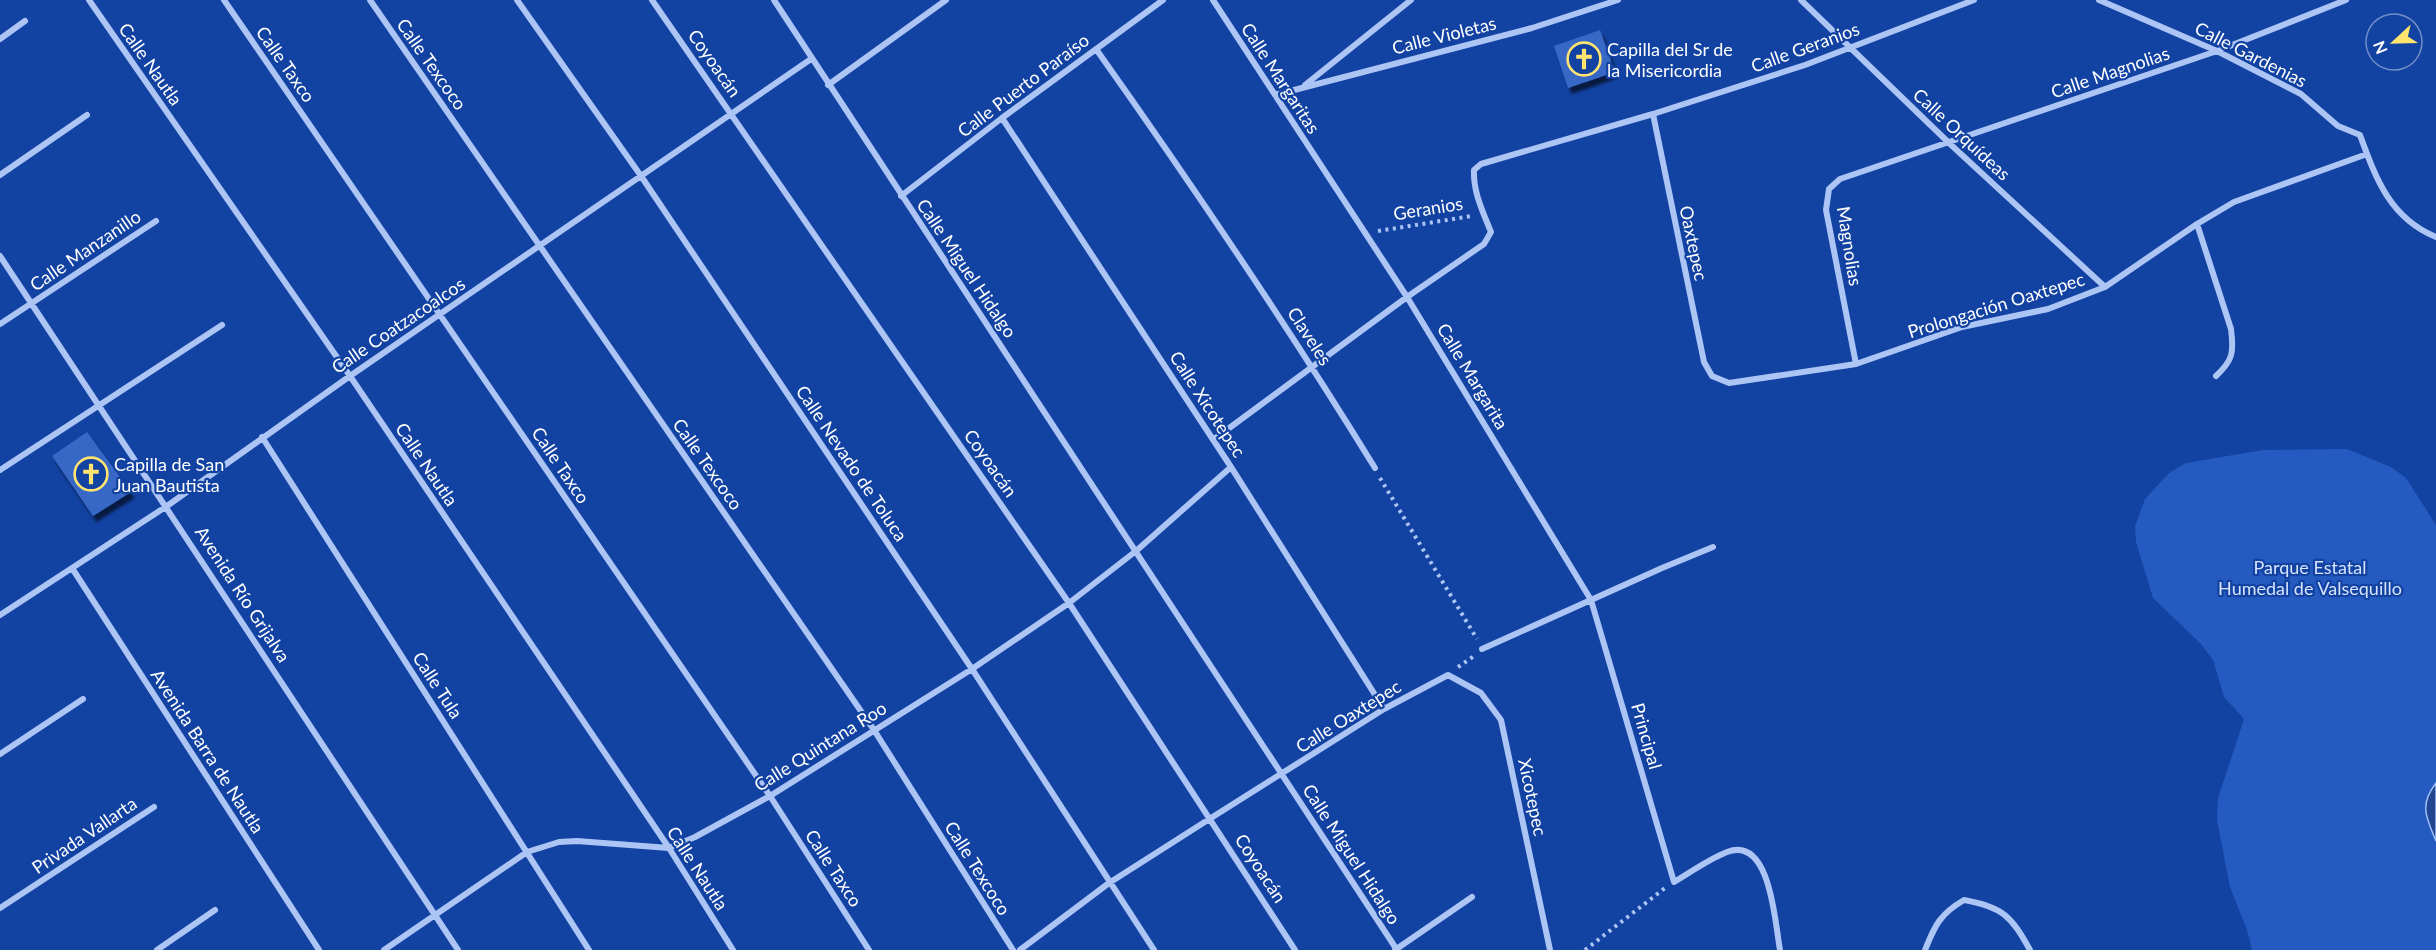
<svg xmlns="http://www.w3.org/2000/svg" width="2436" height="950" font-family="Lato,sans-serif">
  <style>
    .green { fill: #255bc0 }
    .water { fill: #234690; stroke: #9ebff8; stroke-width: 1.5 }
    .building { fill: #3768c6; filter: url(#shadow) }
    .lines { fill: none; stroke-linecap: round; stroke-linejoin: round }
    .path { stroke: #acc5f5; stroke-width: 4; stroke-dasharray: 3 4.5; stroke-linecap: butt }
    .street { stroke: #acc5f5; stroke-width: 6 }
    .labels { text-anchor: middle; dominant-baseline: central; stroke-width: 4.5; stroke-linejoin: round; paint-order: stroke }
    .street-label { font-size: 18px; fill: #fff; stroke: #1242a2 }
    .poi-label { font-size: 18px; fill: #fff; stroke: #1242a2; text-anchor: start }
    .park-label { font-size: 18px; fill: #d5e3fe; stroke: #1242a2 }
  </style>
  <defs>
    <filter id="shadow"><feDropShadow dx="3.5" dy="6" stdDeviation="1.5" flood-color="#0009"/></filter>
  </defs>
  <rect width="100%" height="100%" fill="#1242a2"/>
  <!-- green -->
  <path class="green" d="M2347 449 2391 467 2406 478 2436 525V950H2252L2247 930 2230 887 2217 820 2218 798 2244 719 2224 697 2213 660 2201 644 2153 598 2136 542 2135 526 2145 499 2169 473 2186 463 2263 450Z"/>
  <!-- water -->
  <path class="water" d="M2436 783V841C2426 817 2419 805 2436 783Z"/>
  <!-- building -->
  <path class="building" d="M1600 30 1615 72 1568 88 1554 46Z
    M87 432 131 492 93 516 52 456Z"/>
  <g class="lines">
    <!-- path -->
    <path class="path" d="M1378 231 1472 216
      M1380 478 1477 639
      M1458 667 1474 656
      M1585 950 1665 888"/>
    <!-- street -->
    <path class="street" d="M89 0 350 376 669 848 733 950
      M224 0 770 796 869 950
      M370 0 874 730 1013 950
      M517 0 641 176 972 669 1154 950
      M652 0 1069 603 1295 950
      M774 0 1397 950
      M1213 0 1407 297 1591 600 1674 882C1691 872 1709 859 1727 852 1771 835 1775 924 1780 950
      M1801 0 1949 143 2105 287
      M2099 0 2217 51 2301 94 2338 126 2360 135C2376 179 2390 218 2436 237
      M0 39 25 21
      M1096 49C1193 186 1287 325 1375 468
      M828 85 946 0
      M1305 85 1411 0
      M1275 95 1532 28 1618 0
      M1653 114 1704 362 1712 376 1729 383 1856 364 1962 327 2048 309 2105 287 2197 224 2234 202 2367 154
      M1002 118 1231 467 1384 709
      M0 175 87 115
      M901 196 1002 118 1163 0
      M2197 224 2231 329C2234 353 2233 360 2216 376
      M0 256 458 950
      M0 324 156 221
      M1856 364 1826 210 1829 189 1840 179 2217 51 2346 0
      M262 437 589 950
      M1213 440 1407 297 1484 244 1491 232C1483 212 1473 192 1474 170L1481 164 1653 114 1805 65 1974 0
      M0 470 222 325
      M72 568 319 950
      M0 615 167 506 350 376 811 59
      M1482 649 1662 568 1713 547
      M0 754 83 699
      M0 908 154 807
      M157 950 215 910
      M384 950 527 852 559 842 577 841 669 848 695 837 770 796 972 669 1069 603 1136 551 1231 467
      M1020 950 1109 883 1211 818 1384 709 1448 675 1481 693 1501 720 1550 950
      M1395 950 1472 897
      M1925 950C1935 925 1940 914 1964 900 2003 907 2011 916 2030 950"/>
  </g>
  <!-- icons -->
  <defs>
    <g id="church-ring" transform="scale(1.725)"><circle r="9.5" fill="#1242a2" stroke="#ffe470" stroke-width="1.5"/><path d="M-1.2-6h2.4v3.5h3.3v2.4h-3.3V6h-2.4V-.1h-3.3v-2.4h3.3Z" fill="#ffe470"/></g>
  </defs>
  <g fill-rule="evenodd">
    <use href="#church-ring" x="1584" y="59"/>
    <use href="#church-ring" x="91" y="474"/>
  </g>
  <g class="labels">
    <!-- street labels -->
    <g class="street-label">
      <text transform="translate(1444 35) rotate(-14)">Calle Violetas</text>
      <text transform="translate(1805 47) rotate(-20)">Calle Geranios</text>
      <text transform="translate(2251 54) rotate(27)">Calle Gardenias</text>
      <text transform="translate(715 63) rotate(55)">Coyoacán</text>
      <text transform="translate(151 64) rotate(55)">Calle Nautla</text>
      <text transform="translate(286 64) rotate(55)">Calle Taxco</text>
      <text transform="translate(432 64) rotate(55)">Calle Texcoco</text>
      <text transform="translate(2110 72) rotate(-19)">Calle Magnolias</text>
      <text transform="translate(1281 78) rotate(57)">Calle Margaritas</text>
      <text transform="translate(1023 85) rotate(-37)">Calle Puerto Paraíso</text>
      <text transform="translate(1962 134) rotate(43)">Calle Orquídeas</text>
      <text transform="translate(1428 208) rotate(-9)">Geranios</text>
      <text transform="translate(1694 243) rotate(78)">Oaxtepec</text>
      <text transform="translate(1850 246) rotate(81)">Magnolias</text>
      <text transform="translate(85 250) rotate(-34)">Calle Manzanillo</text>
      <text transform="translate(967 268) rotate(56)">Calle Miguel Hidalgo</text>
      <text transform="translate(1996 305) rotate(-17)">Prolongación Oaxtepec</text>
      <text transform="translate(398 325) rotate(-34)">Calle Coatzacoalcos</text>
      <text transform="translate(1310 336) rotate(57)">Claveles</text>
      <text transform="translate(1473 376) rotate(59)">Calle Margarita</text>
      <text transform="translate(1208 404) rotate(57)">Calle Xicotepec</text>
      <text transform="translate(852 463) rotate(56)">Calle Nevado de Toluca</text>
      <text transform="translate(991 463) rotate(55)">Coyoacán</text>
      <text transform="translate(427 464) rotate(56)">Calle Nautla</text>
      <text transform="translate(708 464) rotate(55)">Calle Texcoco</text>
      <text transform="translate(561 465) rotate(56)">Calle Taxco</text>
      <text transform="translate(243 594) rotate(57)">Avenida Río Grijalva</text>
      <text transform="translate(438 685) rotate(57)">Calle Tula</text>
      <text transform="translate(1348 716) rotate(-32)">Calle Oaxtepec</text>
      <text transform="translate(1647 736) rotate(74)">Principal</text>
      <text transform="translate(820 746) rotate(-32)">Calle Quintana Roo</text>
      <text transform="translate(208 751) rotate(57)">Avenida Barra de Nautla</text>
      <text transform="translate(1533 797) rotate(78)">Xicotepec</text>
      <text transform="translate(84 835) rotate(-34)">Privada Vallarta</text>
      <text transform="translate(1352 854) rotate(57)">Calle Miguel Hidalgo</text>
      <text transform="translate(698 868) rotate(57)">Calle Nautla</text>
      <text transform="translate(834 868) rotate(57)">Calle Taxco</text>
      <text transform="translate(978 868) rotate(58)">Calle Texcoco</text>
      <text transform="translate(1261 868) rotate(57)">Coyoacán</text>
    </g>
    <!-- poi labels -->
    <g class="poi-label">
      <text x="1607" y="49">Capilla del Sr de<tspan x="1607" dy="21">la Misericordia</tspan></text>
      <text x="114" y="464">Capilla de San<tspan x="114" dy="21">Juan Bautista</tspan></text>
    </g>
    <!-- park labels -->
    <g class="park-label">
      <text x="2310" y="567">Parque Estatal<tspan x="2310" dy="21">Humedal de Valsequillo</tspan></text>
    </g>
  </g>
  <!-- north arrow -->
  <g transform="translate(2394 42) rotate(248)"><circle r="28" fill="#1242a2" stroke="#718ec7" stroke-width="1.5"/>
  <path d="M0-4.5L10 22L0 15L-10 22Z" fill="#ffe470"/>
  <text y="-9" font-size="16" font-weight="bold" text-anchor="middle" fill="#ffffff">N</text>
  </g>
</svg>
